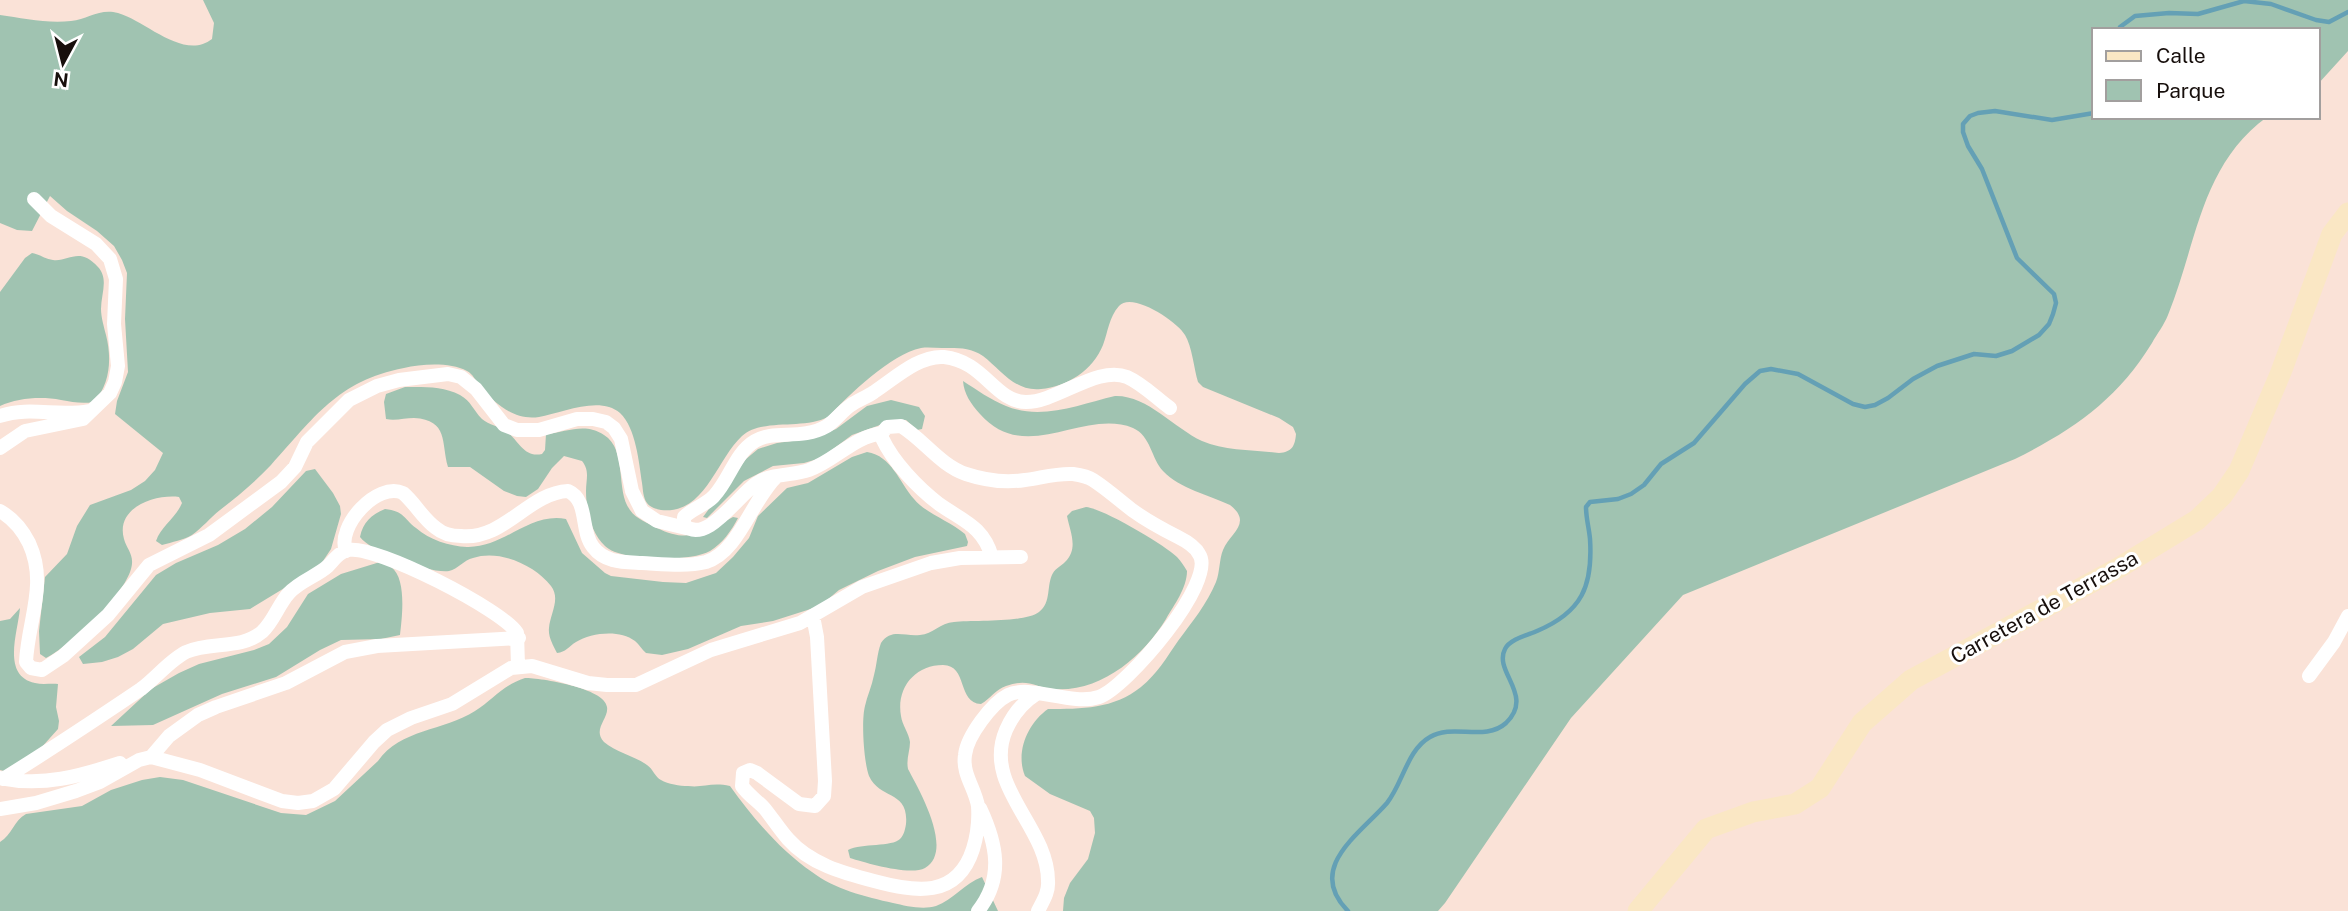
<svg xmlns="http://www.w3.org/2000/svg" width="2348" height="911" font-family="'Public Sans',sans-serif">
  <style>
    .green { fill: #a0c3b1 }
    .lines { fill: none; stroke-linecap: round; stroke-linejoin: round }
    .stream { stroke: #64a0b5; stroke-width: 4.5 }
    .street { stroke: #fff; stroke-width: 14 }
    .secondary { stroke: #fae7c4; stroke-width: 21 }
    .labels { text-anchor: middle; dominant-baseline: central; stroke-width: 6; stroke-linejoin: round; paint-order: stroke }
    .street-label { font-size: 21px; fill: #170f0c; stroke: #fff }
  </style>
  <rect width="100%" height="100%" fill="#fae2d7"/>
  <!-- green -->
  <path class="green" d="M203 0H2348V51L2318 84V30H2094V117H2267C2200 166 2197 244 2168 315 2164 325 2157 334 2152 343 2117 400 2073 430 2015 459L1683 595 1571 718 1445 903 1438 911H1063L1064 898 1070 883 1088 859 1095 833 1094 818 1090 811 1050 794 1025 776C1015 752 1028 723 1048 709 1081 709 1114 709 1141 687 1157 674 1167 657 1178 641 1192 622 1207 604 1216 582 1220 572 1219 560 1223 550 1230 533 1253 523 1230 505 1209 495 1180 489 1163 471 1151 458 1151 436 1133 428 1083 408 1026 466 980 414 971 404 964 394 963 381 977 390 991 400 1006 406 1042 421 1080 404 1115 396 1147 395 1174 428 1202 441 1225 451 1255 450 1279 453 1292 452 1295 446 1296 434L1293 427 1279 418 1203 387 1198 382C1194 369 1192 346 1185 335 1178 322 1132 291 1119 306 1109 317 1108 332 1103 345 1093 370 1067 387 1041 389 1015 392 1001 370 983 356 970 347 957 348 942 348 935 348 928 347 921 348 891 354 849 395 828 417 803 430 761 418 742 436 716 460 705 515 661 510 656 509 650 507 647 503 643 498 643 489 642 483 639 463 636 428 620 413 600 395 561 413 539 417 514 421 495 403 480 387 476 381 473 374 467 371 450 362 422 364 404 368 337 381 314 418 271 465 255 482 238 496 220 510 210 518 202 528 192 535 184 540 172 542 162 545L156 541C161 526 176 518 182 503L179 497C156 494 115 507 124 539 127 550 135 555 131 569 123 597 72 645 46 658L40 654 39 631 45 577 67 554 77 526 90 505 131 490 145 481 155 470 163 453 115 414 117 401 128 372 125 319 127 273 122 260 114 246 97 231 67 211 50 196 32 231 17 230 0 223V15C22 18 48 24 71 21 88 19 100 8 118 13 146 21 184 61 212 39L214 23Z
    M32 253C39 254 45 259 53 260 69 262 79 246 98 267 109 279 101 294 101 309 101 317 104 327 106 335 112 359 110 384 94 402 81 404 73 402 61 400 41 396 18 398 0 406V292L25 258Z
    M405 387C424 387 443 386 460 395 471 401 473 410 482 419 489 425 499 426 507 432 519 441 524 458 542 454L545 450 546 434C567 432 585 422 604 435 628 450 615 490 630 510 636 519 648 523 657 528 689 544 704 532 733 517L738 518C732 530 722 544 710 551 691 562 621 562 605 546 591 533 586 510 586 491 586 479 590 471 582 461L564 456 552 468 538 489 526 497 517 496 504 491 470 467H448C441 443 449 420 414 418 405 418 395 421 386 419L384 402 386 394Z
    M891 400 919 407 925 416 922 429 917 430 906 420H894L852 435 821 458 804 463 773 466 744 481 707 518 703 517 746 459 758 449 777 443 814 438 836 429 867 406Z
    M867 452C892 456 899 482 914 499 925 513 950 521 965 534L968 542 967 546 915 557 878 571 839 590 820 606 773 621 741 626 688 649 662 655 646 653C642 650 639 644 635 641 619 629 591 633 576 642 568 647 566 652 557 653 553 645 548 637 549 628 550 614 561 599 551 586 535 565 499 549 473 558 464 560 458 569 449 571 431 574 371 552 360 537 363 522 371 515 385 509 404 511 403 518 416 528 430 540 449 546 467 547 504 548 529 512 566 519L582 553 605 573 611 576 663 582 686 583 716 573 733 557 749 538 758 516 787 488 808 483 852 457Z
    M315 469 333 493 340 506 341 514 331 549 319 567 250 609 210 613 163 624 133 649 118 657 102 662 83 664 79 657 105 637 156 575 176 563 218 545 245 529 272 507 306 471Z
    M1086 507C1102 508 1165 545 1177 557 1181 561 1184 566 1187 571 1187 588 1174 605 1166 619 1143 657 1100 693 1053 689 1033 687 1029 678 1006 686 996 689 990 699 981 704 957 703 968 665 943 665 915 665 896 688 901 716 902 725 909 733 910 742 910 751 906 759 908 769 918 788 955 851 925 868 910 876 866 863 850 858L848 850C862 843 892 847 900 839 904 835 905 830 906 824 909 790 880 800 869 776 864 763 861 721 865 706 867 696 872 686 874 675 877 664 877 654 881 643 891 628 905 637 920 635 933 634 940 623 954 622 974 620 1024 623 1039 612 1052 602 1046 585 1053 573 1056 568 1061 566 1065 562 1079 548 1070 532 1067 516L1072 511Z
    M380 562C383 564 387 564 391 567 407 578 402 618 400 635L381 639 341 640 320 650 276 677 222 694 153 725 111 726 151 689 179 673 199 664 254 650 269 644 287 627 308 594 341 574Z
    M20 608C18 632 1 676 35 683 43 685 51 683 58 684L56 707 59 721 58 729 41 748 4 771 0 770V621L10 619Z
    M525 678C541 678 605 688 607 707 609 719 592 729 604 742 615 752 635 756 647 765 653 769 655 777 661 780 668 784 680 786 688 786 703 788 711 782 730 786 753 818 780 850 812 872 834 889 866 897 893 903 906 906 923 910 936 906 953 900 965 883 982 877L998 911H0V842C12 835 14 820 26 814L82 806 111 790 142 780 160 777 183 780 281 813 306 815 335 801 378 761C400 729 444 731 475 711 493 700 501 686 525 678Z"/>
  <g class="lines">
    <!-- stream -->
    <path class="stream" d="M2121 30 2120 27 2135 16 2169 13 2198 14 2244 1 2271 4 2316 20 2329 22 2348 12
      M1348 911C1305 868 1360 834 1387 803 1403 783 1407 750 1430 737 1453 723 1485 742 1506 723 1535 695 1493 672 1505 649 1510 639 1528 635 1537 631 1582 612 1593 586 1590 539 1589 528 1586 518 1586 507L1590 502 1618 499 1631 494 1644 485 1661 464 1694 443 1745 384 1760 371 1771 369 1798 374 1853 404 1865 407 1875 405 1888 398 1913 379 1937 366 1974 354 1996 356 2012 351 2039 335 2049 324 2053 314 2056 303 2054 294 2017 258 1982 169 1968 146 1963 132V124L1970 116 1978 113 1995 111 2052 120 2094 113"/>
    <!-- street -->
    <path class="street" d="M0 416C29 406 59 417 89 411
      M882 433C853 437 836 460 809 470 792 476 772 473 757 483 738 495 706 546 684 525V517C693 508 706 505 714 496 730 479 735 453 755 441 775 429 801 441 827 426 836 420 842 411 851 405 858 400 867 397 874 392 894 379 919 355 944 357 984 361 995 402 1026 402 1057 402 1098 365 1127 377 1143 384 1156 398 1170 408
      M0 448 25 431 83 419 110 393 115 382 118 366 114 324 116 279 110 259 96 244 51 216 34 199
      M0 511C14 519 22 529 29 543 48 584 28 620 26 662L31 668 42 670 63 656 108 615 149 565 209 535 281 482 295 467 307 442 349 400 377 386 399 380 448 374 461 377 476 389 504 425 517 430H539L577 419H593L606 422 614 428 621 439 632 491 642 511 657 521 686 528
      M346 551C336 527 377 481 403 493 415 503 423 519 436 528 443 534 452 536 461 536 505 540 528 493 568 491 589 500 580 531 593 547 605 563 624 562 642 563 662 564 686 567 706 562 739 552 752 499 777 476
      M813 616 817 637 825 781 824 796 815 806 799 804 757 773 750 770 743 773 742 786C748 795 758 801 765 809 773 819 780 830 788 839 810 864 843 873 874 881 915 892 957 899 973 849 977 836 979 820 978 806 975 788 962 774 965 755 967 736 992 703 1008 695 1030 684 1071 706 1099 697 1126 688 1218 581 1199 554 1195 546 1186 541 1178 537 1162 529 1146 520 1132 510 1119 500 1107 489 1093 480 1087 476 1080 475 1073 474 1056 473 1041 478 1025 480 1005 483 984 480 966 474 940 465 924 440 901 426L887 427 882 433V438C893 462 918 488 939 504 963 521 983 526 992 557
      M2309 676 2334 642 2348 616
      M1036 694C1022 703 1013 714 1006 730 982 786 1048 826 1048 881 1049 892 1043 901 1038 911
      M151 757 169 736 198 715 216 707 286 683 345 652 377 646 519 638
      M0 778C43 787 80 776 120 763
      M3 779C50 750 95 720 141 689 156 678 170 660 186 652 210 641 241 650 262 632 274 621 278 605 289 593 300 581 317 576 328 566 335 559 339 552 349 550 376 545 503 610 517 633L518 666
      M0 809 36 803 76 791 100 782 139 760 151 757 200 770 282 801 298 803 313 801 334 789 374 742 387 730 411 718 452 704 511 668 532 666 588 683 607 685H636L711 650 800 623 862 587 931 563 960 558 1021 557
      M978 911C1004 878 997 844 980 808"/>
    <!-- secondary -->
    <path class="secondary" d="M1638 911 1706 829 1753 812 1795 804 1820 788 1862 723 1911 680 2120 567 2197 520 2222 496 2239 471 2281 372 2332 234 2348 213"/>
  </g>
  <g class="labels">
    <!-- street labels -->
    <g class="street-label">
      <text transform="translate(2044 607) rotate(-29)">Carretera de Terrassa</text>
    </g>
  </g>
  <!-- legend -->
  <rect x="2092" y="28" width="228" height="91" fill="#ffffff" stroke="#a29f9e" stroke-width="2"/>
  <rect x="2106" y="51" width="35" height="10" fill="#fae7c4" stroke="#a29f9e" stroke-width="2"/>
  <text x="2156" y="63" font-size="21" fill="#170f0c">Calle</text>
  <rect x="2106" y="80" width="35" height="21" fill="#a0c3b1" stroke="#a29f9e" stroke-width="2"/>
  <text x="2156" y="98" font-size="21" fill="#170f0c">Parque</text>
  <!-- north arrow -->
  <g transform="translate(63 63) rotate(187)" stroke="#ffffff" stroke-width="5" paint-order="stroke">
  <path d="M0-5L12 26L0 18L-12 26Z" fill="#170f0c"/>
  <text y="-10" font-size="19" font-weight="bold" text-anchor="middle" fill="#170f0c">N</text>
  </g>
</svg>
